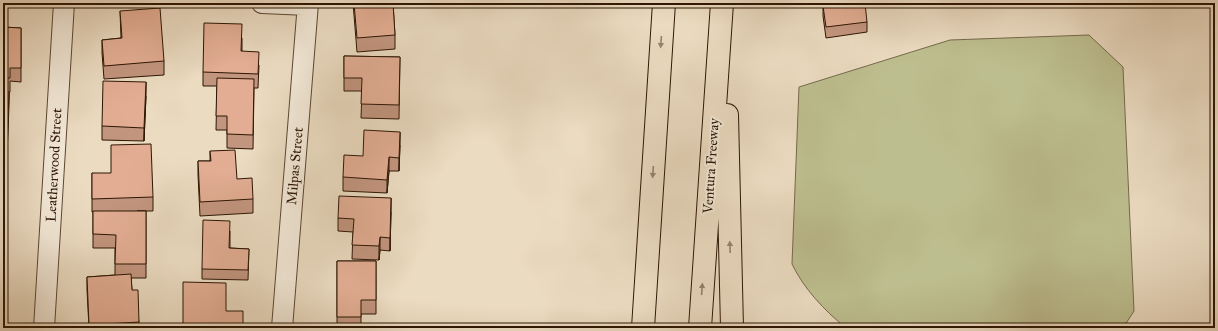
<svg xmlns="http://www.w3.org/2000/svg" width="1218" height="331" font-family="'IM FELL Great Primer',serif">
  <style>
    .grass { fill: #bdbe8f; stroke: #756a4a }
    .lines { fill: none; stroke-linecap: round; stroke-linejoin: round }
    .minor-casing { stroke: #5c4733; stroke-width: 22 }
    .highway-casing { stroke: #2d1604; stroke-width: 24 }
    .minor { stroke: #f2e8d7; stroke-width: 20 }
    .highway { stroke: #ebdbc1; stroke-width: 22 }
    .wall { fill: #c2957e; stroke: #2d1604 }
    .shaded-wall { fill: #9e7967; stroke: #2d1604 }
    .building { fill: #e2ad93; stroke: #2d1604 }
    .oneway { fill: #96826c }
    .labels { text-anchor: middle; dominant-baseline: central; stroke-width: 4; stroke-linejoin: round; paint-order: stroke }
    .street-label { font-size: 14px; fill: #2d1604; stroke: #f2e8d7 }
  </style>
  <rect width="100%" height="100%" fill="#ebdbc1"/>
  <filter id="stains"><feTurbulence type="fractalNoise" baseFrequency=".005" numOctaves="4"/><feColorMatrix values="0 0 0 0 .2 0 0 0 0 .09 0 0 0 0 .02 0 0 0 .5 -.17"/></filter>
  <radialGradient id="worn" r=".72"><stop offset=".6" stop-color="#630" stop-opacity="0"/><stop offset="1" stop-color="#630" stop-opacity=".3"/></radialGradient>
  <!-- grass -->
  <path class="grass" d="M826 3H969L826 9Z
    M1089 35 1123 67 1134 311 1123 328H846C824 310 804 289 792 264L799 87 950 40Z"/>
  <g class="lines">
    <!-- minor casing -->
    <g class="minor-casing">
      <path id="minor" d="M262 3 308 5
        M44 328 64 3
        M282 328 308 3"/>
    </g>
    <!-- highway casing -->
    <g class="highway-casing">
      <path id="highway" d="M727 115 732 328
        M643 328 664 3
        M700 328 722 3"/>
    </g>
    <!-- minor -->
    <use href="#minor" class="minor"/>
    <!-- highway -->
    <use href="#highway" class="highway"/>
  </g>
  <!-- wall -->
  <path class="wall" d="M353 3H393L395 35V49L357 52Z
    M823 6 867 22V32L826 38 823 16Z
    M120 11 164 61V75L104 79 102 53V40L121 38Z
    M3 27 21 28V82L10 81V92H9L7 155 3 154Z
    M242 38V51L259 65 258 88H254L253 149 227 148V130H216L217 86H203V72Z
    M344 56 400 57 399 119 361 118 362 91H344Z
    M146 96 144 141 102 140V126Z
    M400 145 399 171H389L387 193 343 191V177L363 156Z
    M210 151 237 179 253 199V213L200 216 198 175V161H210Z
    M3 159 7 172 6 208H3Z
    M92 173 153 197V211H137H146V278H131L132 290 139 322V328H89L87 290V277L115 275V248H93V212H92Z
    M391 212 390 251 380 250 379 260 352 259 353 232 338 231V218Z
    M3 220 4 233V257H3Z
    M230 231V248L249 249 248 280 202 279V269Z
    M337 261H376V314H361V328H337Z"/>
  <!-- shaded-wall -->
  <path class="shaded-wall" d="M146 82V96L144 141V128Z
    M9 92V105L7 155V141Z
    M400 132V145L399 171V158Z
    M389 157V171L387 193V180Z
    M7 159V172L6 208V194Z
    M391 198V212L390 251V238Z
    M380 237V250L379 260V246Z"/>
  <!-- building -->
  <path class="building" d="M354 3H393L395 35 357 38Z
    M844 3H865L867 22 826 27 823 6Z
    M160 8 164 61 104 66 102 40 122 38 120 11Z
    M204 23 242 24 241 51 259 52 258 74 203 72Z
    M3 27 21 28V68H10V78H3Z
    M344 56 400 57 399 105 361 104 362 78H344Z
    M217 78 254 79 253 135 227 134V116H216Z
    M103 81 146 82 144 128 102 126Z
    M3 91 9 92 7 141H3Z
    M364 130 400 132 399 158 389 157 387 180 343 177 344 155 363 156Z
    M151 144 153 197 92 199V173H111V145Z
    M235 150 237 179 252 178 253 199 200 202 198 161H211L210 151Z
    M3 159H7L6 194H3Z
    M339 196 391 198 390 238 380 237 379 246 352 245 354 219 338 218Z
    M93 211H146V264H115L116 235 93 234Z
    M3 220H4V244H3Z
    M203 220 230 221 229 248 249 249 248 270 202 269Z
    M337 261H376V300H361V317H337Z
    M131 274 132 290H138L139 322 89 325 87 277Z
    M183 282 226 283V311H243V328H183Z"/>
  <!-- one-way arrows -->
  <defs><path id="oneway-solid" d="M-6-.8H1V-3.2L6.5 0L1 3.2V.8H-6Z"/></defs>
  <g class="oneway">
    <use href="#oneway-solid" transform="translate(661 42) rotate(94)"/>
    <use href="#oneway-solid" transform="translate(653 172) rotate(94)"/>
    <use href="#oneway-solid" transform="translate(730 247) rotate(-92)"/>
    <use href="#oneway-solid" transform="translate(702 289) rotate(-86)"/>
  </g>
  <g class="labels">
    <!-- street labels -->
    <g class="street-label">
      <text transform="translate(54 165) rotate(-87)">Leatherwood Street</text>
      <text transform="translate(295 166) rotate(-85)">Milpas Street</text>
      <text transform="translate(711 166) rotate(-86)">Ventura Freeway</text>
    </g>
  </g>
  <!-- margin -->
  <rect width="1218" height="331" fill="none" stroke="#ebdbc1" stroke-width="16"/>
  <rect x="4" y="4" width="1210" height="323" fill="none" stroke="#2d1604" stroke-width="2"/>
  <rect x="8" y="8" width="1202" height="315" fill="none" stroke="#2d1604"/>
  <rect width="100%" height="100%" filter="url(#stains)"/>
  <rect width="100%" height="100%" fill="url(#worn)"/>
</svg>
